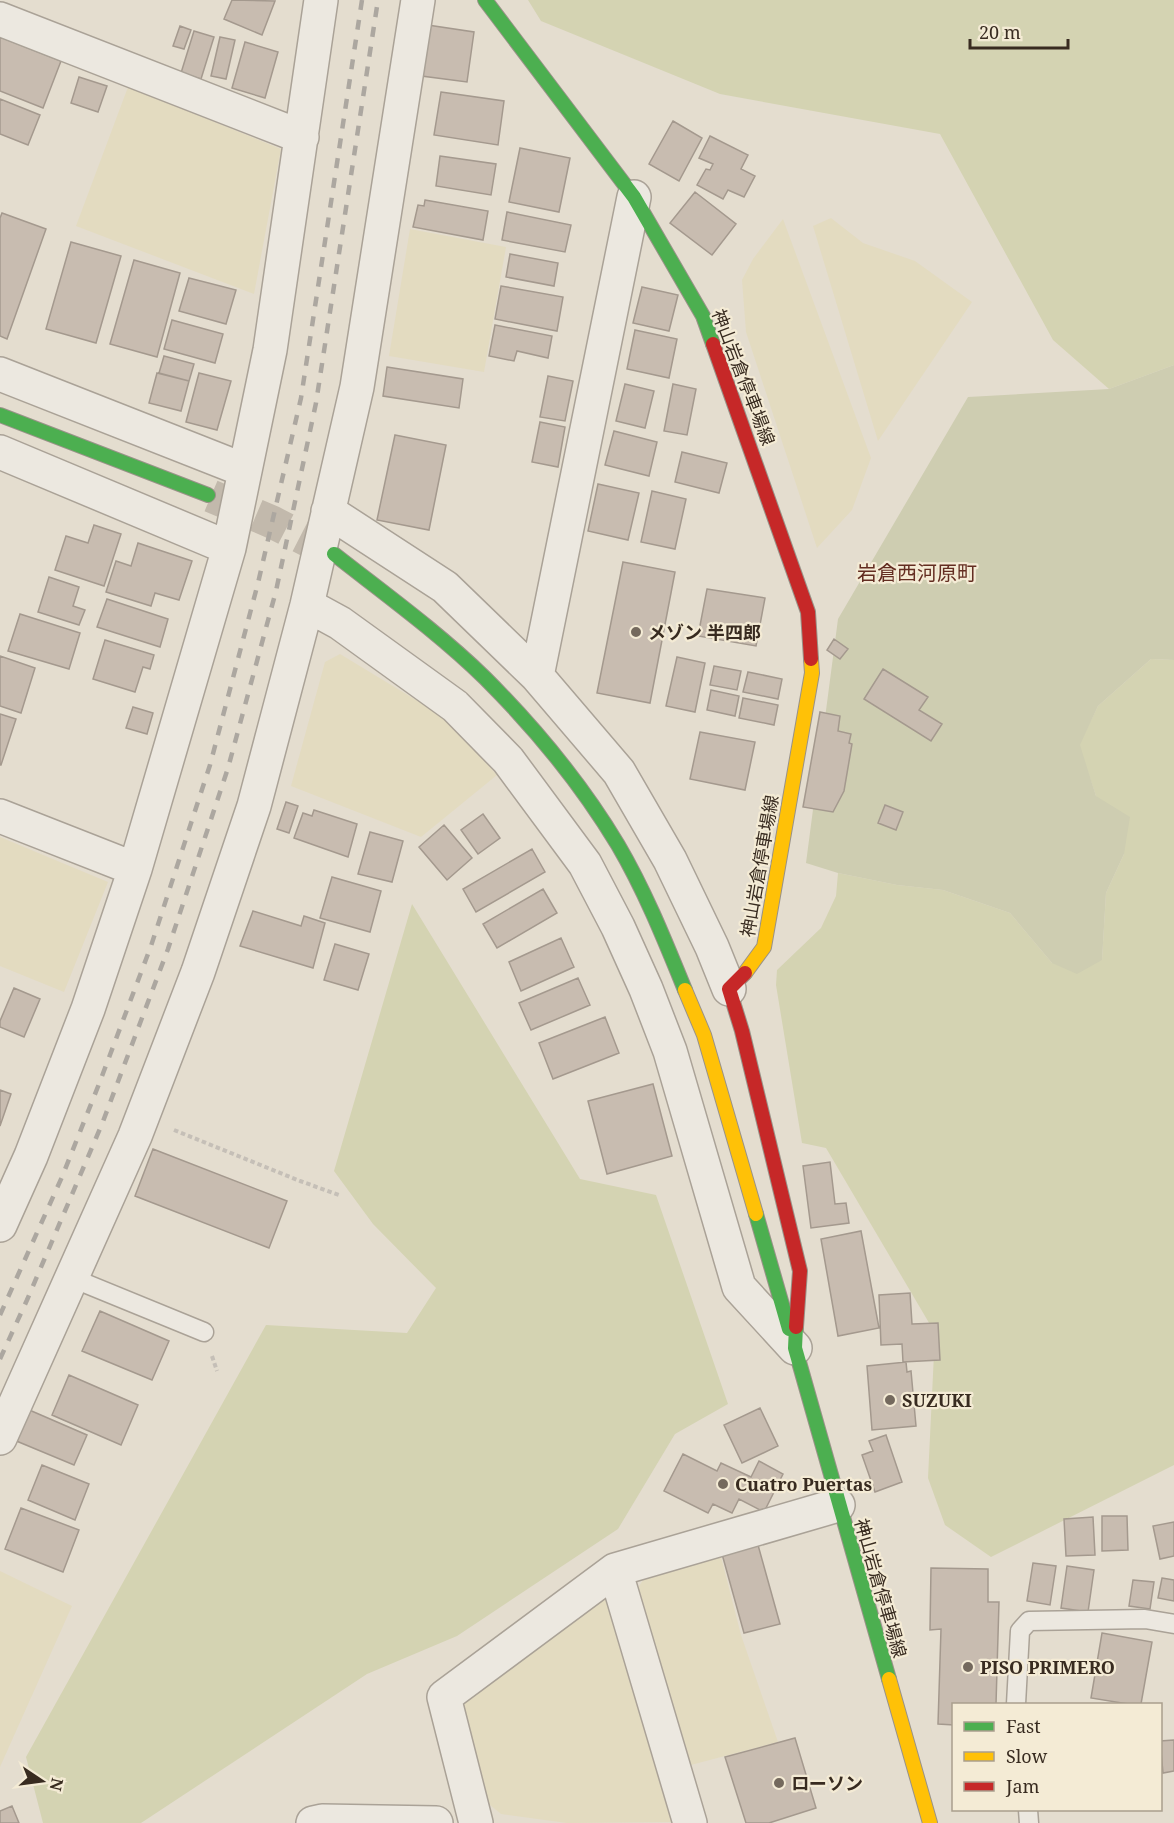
<svg xmlns="http://www.w3.org/2000/svg" width="1174" height="1823" font-family="'Noto Serif','Noto Sans JP',serif">
  <style>
    .farmland { fill: #e3dbc0 }
    .green { fill: #d4d3b2 }
    .cemetery { fill: #cecdb1 }
    .building { fill: #c8bcb0; stroke: #a4998e; stroke-width: 1.5 }
    .lines { fill: none; stroke-linecap: round; stroke-linejoin: round }
    .secondary-tunnel { stroke: #c2b9ac; stroke-width: 33; stroke-dasharray: 33 16; stroke-linecap: butt }
    .lane-casing { stroke: #aaa297; stroke-width: 21 }
    .street-casing { stroke: #aaa297; stroke-width: 36 }
    .fast-casing { stroke: #999288; stroke-width: 16 }
    .slow-casing { stroke: #999288; stroke-width: 16 }
    .jam-casing { stroke: #999288; stroke-width: 16 }
    .path { stroke: #c5bfb7; stroke-width: 4; stroke-dasharray: 4.5 3; stroke-linecap: butt }
    .lane { stroke: #ece8e0; stroke-width: 18 }
    .street { stroke: #ece8e0; stroke-width: 33 }
    .fast { stroke: #4caf50; stroke-width: 14 }
    .slow { stroke: #ffc107; stroke-width: 14 }
    .jam { stroke: #c62828; stroke-width: 14 }
    .rail { stroke: #aca7a0; stroke-width: 4.5; stroke-dasharray: 10 10; stroke-linecap: butt }
    .poi-dot { fill: #74695d; stroke: #f4ebd5; stroke-width: 2 }
    .labels { text-anchor: middle; dominant-baseline: central; stroke-width: 4.5; stroke-linejoin: round; paint-order: stroke }
    .street-label { font-size: 18px; fill: #382b20; stroke: #f4ebd5 }
    .poi-label { font-size: 18px; font-weight: bold; fill: #382b20; stroke: #f4ebd5; text-anchor: start }
    .neighbourhood-label { font-size: 20px; fill: #632d21; stroke: #f4ebd5 }
  </style>
  <rect width="100%" height="100%" fill="#e4ddcf"/>
  <!-- farmland -->
  <path class="farmland" d="M128 87 281 149 254 294 76 226Z
    M831 218 863 243 915 261 972 302 878 441 813 226Z
    M783 219 871 458 852 510 817 548 746 332 742 280 753 259Z
    M410 229 506 247 484 372 389 356Z
    M340 654 444 717 497 775 421 837 291 786 325 662Z
    M0 837 108 882 64 992 0 966Z
    M720 1553 741 1635 778 1742 687 1766 636 1591 648 1572Z
    M0 1571 72 1606 0 1767Z
    M606 1592 673 1822 567 1823 501 1814 484 1800 458 1716 465 1694Z"/>
  <!-- green -->
  <path class="green" d="M528 0H1174V365L1109 389 1053 340 940 134 720 94 541 21Z
    M1151 659 1174 660V1465L991 1557 945 1525 928 1478 935 1333 826 1148 802 1143 776 985 777 970 821 928 836 896 838 873 897 885 943 890 1010 913 1052 963 1102 960 1106 893 1124 854 1096 796 1079 745 1098 706Z
    M412 904 580 1179 656 1195 728 1404 675 1434 618 1529 457 1636 367 1674 141 1823H43L26 1757 266 1325 407 1333 436 1288 373 1224 334 1171Z"/>
  <!-- cemetery -->
  <path class="cemetery" d="M1174 365V660L1151 659 1098 706 1080 745 1096 796 1130 817 1124 854 1106 893 1102 960 1077 974 1052 963 1010 913 943 890 897 885 838 873 806 863 838 619 968 397 1109 389Z"/>
  <!-- building -->
  <path class="building" d="M232 0 275 1 262 35 224 19Z
    M421 24 474 32 467 82 414 75Z
    M180 26 191 30 184 49 173 46Z
    M194 31 214 37 201 79 181 73Z
    M0 37 61 61 43 108 0 91Z
    M220 37 235 40 226 79 211 76Z
    M245 42 278 52 265 98 232 88Z
    M79 77 107 86 98 112 71 103Z
    M441 92 504 101 498 145 434 135Z
    M0 99 40 115 28 145 0 134Z
    M673 121 702 138 679 181 649 164Z
    M710 136 748 155 741 169 755 176 744 197 728 190 723 199 697 185 706 169 710 170 713 164 699 158Z
    M520 148 570 158 559 212 509 202Z
    M440 156 496 164 491 195 436 186Z
    M695 192 736 224 712 255 670 223Z
    M425 200 488 211 483 240 413 227 418 205 424 206Z
    M507 212 571 225 565 252 502 240Z
    M2 213 46 229 7 339 0 336V218Z
    M71 242 121 256 96 343 46 329Z
    M510 254 558 263 554 286 506 277Z
    M134 260 180 273 157 357 110 344Z
    M189 278 236 290 226 324 179 311Z
    M501 286 563 297 557 331 495 319Z
    M642 287 678 295 669 331 633 323Z
    M172 320 223 334 215 363 164 349Z
    M495 325 552 336 548 358 517 351 514 361 489 356Z
    M635 330 677 339 669 378 627 369Z
    M164 356 194 364 189 381 159 373Z
    M387 367 463 379 459 408 383 396Z
    M157 373 189 381 181 411 149 403Z
    M199 373 231 381 217 430 186 422Z
    M548 376 573 381 565 421 540 417Z
    M625 384 654 391 645 428 616 421Z
    M673 384 696 389 687 435 664 431Z
    M540 422 565 427 558 467 532 462Z
    M614 431 657 442 649 476 605 465Z
    M395 435 446 445 429 530 377 520Z
    M682 452 727 463 719 493 675 482Z
    M598 484 639 493 628 540 588 531Z
    M652 491 686 499 675 549 641 542Z
    M94 525 121 534 104 586 55 570 66 536 88 543Z
    M138 543 192 561 179 600 155 593 151 606 106 592 116 561 131 566Z
    M623 562 675 572 650 703 597 693Z
    M49 577 79 587 73 606 85 610 79 625 38 612Z
    M707 589 765 598 756 646 698 636Z
    M107 599 168 619 160 647 97 627Z
    M20 614 80 633 69 669 8 651Z
    M834 639 848 649 840 659 827 650Z
    M105 640 154 655 150 669 143 667 135 692 93 679Z
    M0 656 35 668 21 713 0 706Z
    M677 657 705 663 695 712 666 706Z
    M714 666 741 671 737 690 710 685Z
    M883 669 928 697 919 710 942 724 931 741 864 699Z
    M748 672 782 679 778 699 743 692Z
    M711 690 739 696 735 716 707 710Z
    M743 698 778 705 774 725 739 718Z
    M133 707 153 713 147 734 126 728Z
    M820 712 840 716 838 731 851 734 849 743 852 744 844 791 833 812 803 807Z
    M0 714 16 719 1 765H0Z
    M700 732 755 742 745 790 690 779Z
    M286 802 298 806 289 833 277 829Z
    M885 805 903 812 896 830 878 823Z
    M314 810 357 824 348 857 294 838 303 813 312 816Z
    M483 814 500 838 478 854 461 830Z
    M444 825 472 858 447 880 419 847Z
    M370 832 403 841 392 882 358 874Z
    M532 849 545 872 476 912 463 889Z
    M332 877 381 891 370 932 320 918Z
    M543 889 557 913 497 948 483 924Z
    M253 911 301 926 304 916 325 923 313 968 240 946Z
    M561 938 574 967 521 991 509 962Z
    M335 944 369 954 358 990 324 980Z
    M578 978 590 1005 531 1030 519 1003Z
    M14 988 40 999 24 1037 0 1027V1021Z
    M605 1017 619 1053 553 1079 539 1043Z
    M653 1084 672 1156 607 1174 588 1101Z
    M0 1090 11 1094 0 1126Z
    M153 1149 287 1201 269 1248 135 1196Z
    M830 1162 835 1204 846 1203 849 1223 811 1228 803 1166Z
    M861 1231 879 1328 838 1336 821 1239Z
    M910 1293 912 1324 938 1323 940 1360 903 1362 902 1344 881 1345 879 1295Z
    M100 1311 169 1341 152 1380 82 1351Z
    M906 1362 907 1372 911 1371 916 1426 872 1430 867 1366Z
    M69 1375 138 1405 121 1445 52 1415Z
    M760 1408 778 1446 742 1463 724 1425Z
    M27 1409 87 1435 74 1465 14 1440Z
    M886 1435 902 1482 875 1492 862 1455 873 1451 869 1441Z
    M683 1454 717 1471 721 1463 751 1477 759 1461 783 1474 764 1512 739 1499 732 1513 713 1504 708 1513 664 1491Z
    M42 1465 89 1484 75 1520 28 1500Z
    M21 1508 79 1530 63 1572 5 1549Z
    M1102 1516H1127L1128 1550 1102 1551Z
    M1093 1517 1095 1555 1066 1556 1064 1519Z
    M1174 1522V1556L1160 1559 1153 1526Z
    M758 1545 780 1624 744 1633 722 1554Z
    M1033 1563 1056 1566 1050 1605 1027 1601Z
    M1067 1566 1094 1570 1088 1612 1061 1608Z
    M931 1568 988 1569V1602H999L996 1704H954V1725L938 1724 941 1629 930 1630Z
    M1162 1578 1174 1580V1601L1158 1598Z
    M1133 1580 1154 1582 1150 1609 1129 1606Z
    M1102 1633 1152 1642 1141 1704H1128L1091 1698Z
    M795 1738 816 1808 769 1823H746L725 1757Z
    M1174 1740V1771L1163 1773 1160 1741Z
    M12 1806 19 1823H0V1811Z"/>
  <g class="lines">
    <!-- secondary-tunnel -->
    <path class="secondary-tunnel" d="M211 496 272 522 334 554"/>
    <!-- lane casing -->
    <g class="lane-casing">
      <path id="lane" d="M72 1278 204 1332
        M1016 1704 1020 1631 1029 1621 1145 1619 1174 1624
        M1028 1810 1029 1823"/>
    </g>
    <!-- street casing -->
    <g class="street-casing">
      <path id="street" d="M0 19 302 137
        M0 374 244 470
        M0 452 229 548
        M328 511 445 587 537 676 619 772 670 860 712 947 729 989
        M307 605 340 623 455 706 508 760 585 864 618 927 646 989 670 1051 739 1287 795 1348
        M537 676 634 197
        M0 816 135 869
        M0 1225 31 1156 88 1009 135 869 229 548 270 350 321 0
        M0 1438 135 1136 198 972 254 806 307 605 357 387 418 0
        M615 1570 690 1823
        M313 1823 322 1821 436 1823
        M476 1823 444 1697 615 1570 838 1505"/>
    </g>
    <!-- fast casing -->
    <g class="fast-casing">
      <path id="fast" d="M485 0 634 197 703 316 713 344
        M0 415 208 495
        M334 554C385 594 439 633 485 678 535 728 582 785 618 845 645 891 665 941 685 990
        M756 1214 789 1329
        M796 1327 795 1348 889 1679"/>
    </g>
    <!-- slow casing -->
    <g class="slow-casing">
      <path id="slow" d="M745 973 764 947 812 673 811 659
        M685 990 704 1035 756 1214
        M889 1679 930 1823"/>
    </g>
    <!-- jam casing -->
    <g class="jam-casing">
      <path id="jam" d="M713 344 808 612 811 659
        M745 973 729 989 742 1031 800 1271 796 1327"/>
    </g>
    <!-- path -->
    <path class="path" d="M174 1130 300 1181 339 1195
      M212 1356 217 1371"/>
    <!-- lane -->
    <use href="#lane" class="lane"/>
    <!-- street -->
    <use href="#street" class="street"/>
    <!-- fast -->
    <use href="#fast" class="fast"/>
    <!-- slow -->
    <use href="#slow" class="slow"/>
    <!-- jam -->
    <use href="#jam" class="jam"/>
    <!-- rail -->
    <path class="rail" d="M0 1315 62 1177 99 1084 151 946 210 765 258 583 301 398 362 0
      M0 1359 27 1300 102 1124 168 949 228 768 276 591 316 403 378 0"/>
  </g>
  <!-- markers -->
  <g class="poi-dot">
    <circle cx="636" cy="632" r="6"/>
    <circle cx="890" cy="1400" r="6"/>
    <circle cx="723" cy="1484" r="6"/>
    <circle cx="968" cy="1667" r="6"/>
    <circle cx="779" cy="1783" r="6"/>
  </g>
  <g class="labels">
    <!-- street labels -->
    <g class="street-label">
      <text transform="translate(744 377) rotate(69)">神山岩倉停車場線</text>
      <text transform="translate(759 866) rotate(-80)">神山岩倉停車場線</text>
      <text transform="translate(881 1588) rotate(74)">神山岩倉停車場線</text>
    </g>
    <!-- poi labels -->
    <g class="poi-label">
      <text x="648" y="632">メゾン 半四郎</text>
      <text x="902" y="1400">SUZUKI</text>
      <text x="735" y="1484">Cuatro Puertas</text>
      <text x="980" y="1667">PISO PRIMERO</text>
      <text x="791" y="1783">ローソン</text>
    </g>
    <!-- neighbourhood labels -->
    <g class="neighbourhood-label">
      <text x="917" y="572">岩倉西河原町</text>
    </g>
  </g>
  <!-- legend -->
  <rect x="952" y="1703" width="210" height="108" fill="#f4ebd5" stroke="#a99e8d" stroke-width="1.5"/>
  <rect x="964" y="1722" width="30" height="9" fill="#4caf50" stroke="#a99e8d" stroke-width="1.5"/>
  <text x="1006" y="1733" font-size="18" fill="#382b20">Fast</text>
  <rect x="964" y="1752" width="30" height="9" fill="#ffc107" stroke="#a99e8d" stroke-width="1.5"/>
  <text x="1006" y="1763" font-size="18" fill="#382b20">Slow</text>
  <rect x="964" y="1782" width="30" height="9" fill="#c62828" stroke="#a99e8d" stroke-width="1.5"/>
  <text x="1006" y="1793" font-size="18" fill="#382b20">Jam</text>
  <!-- north arrow -->
  <g transform="translate(42 1781) rotate(103)" stroke="#f4ebd5" stroke-width="4.5" paint-order="stroke">
  <path d="M0-4.5L10 22L0 15L-10 22Z" fill="#382b20"/>
  <text y="-9" font-size="16" font-weight="bold" text-anchor="middle" fill="#382b20">N</text>
  </g>
  <!-- scale -->
  <path d="M970 39v9h98v-9" fill="none" stroke="#382b20" stroke-width="3"/>
  <text x="979" y="39" font-size="18" fill="#382b20" stroke="#f4ebd5" stroke-width="4.5" paint-order="stroke">20 m</text>
</svg>
